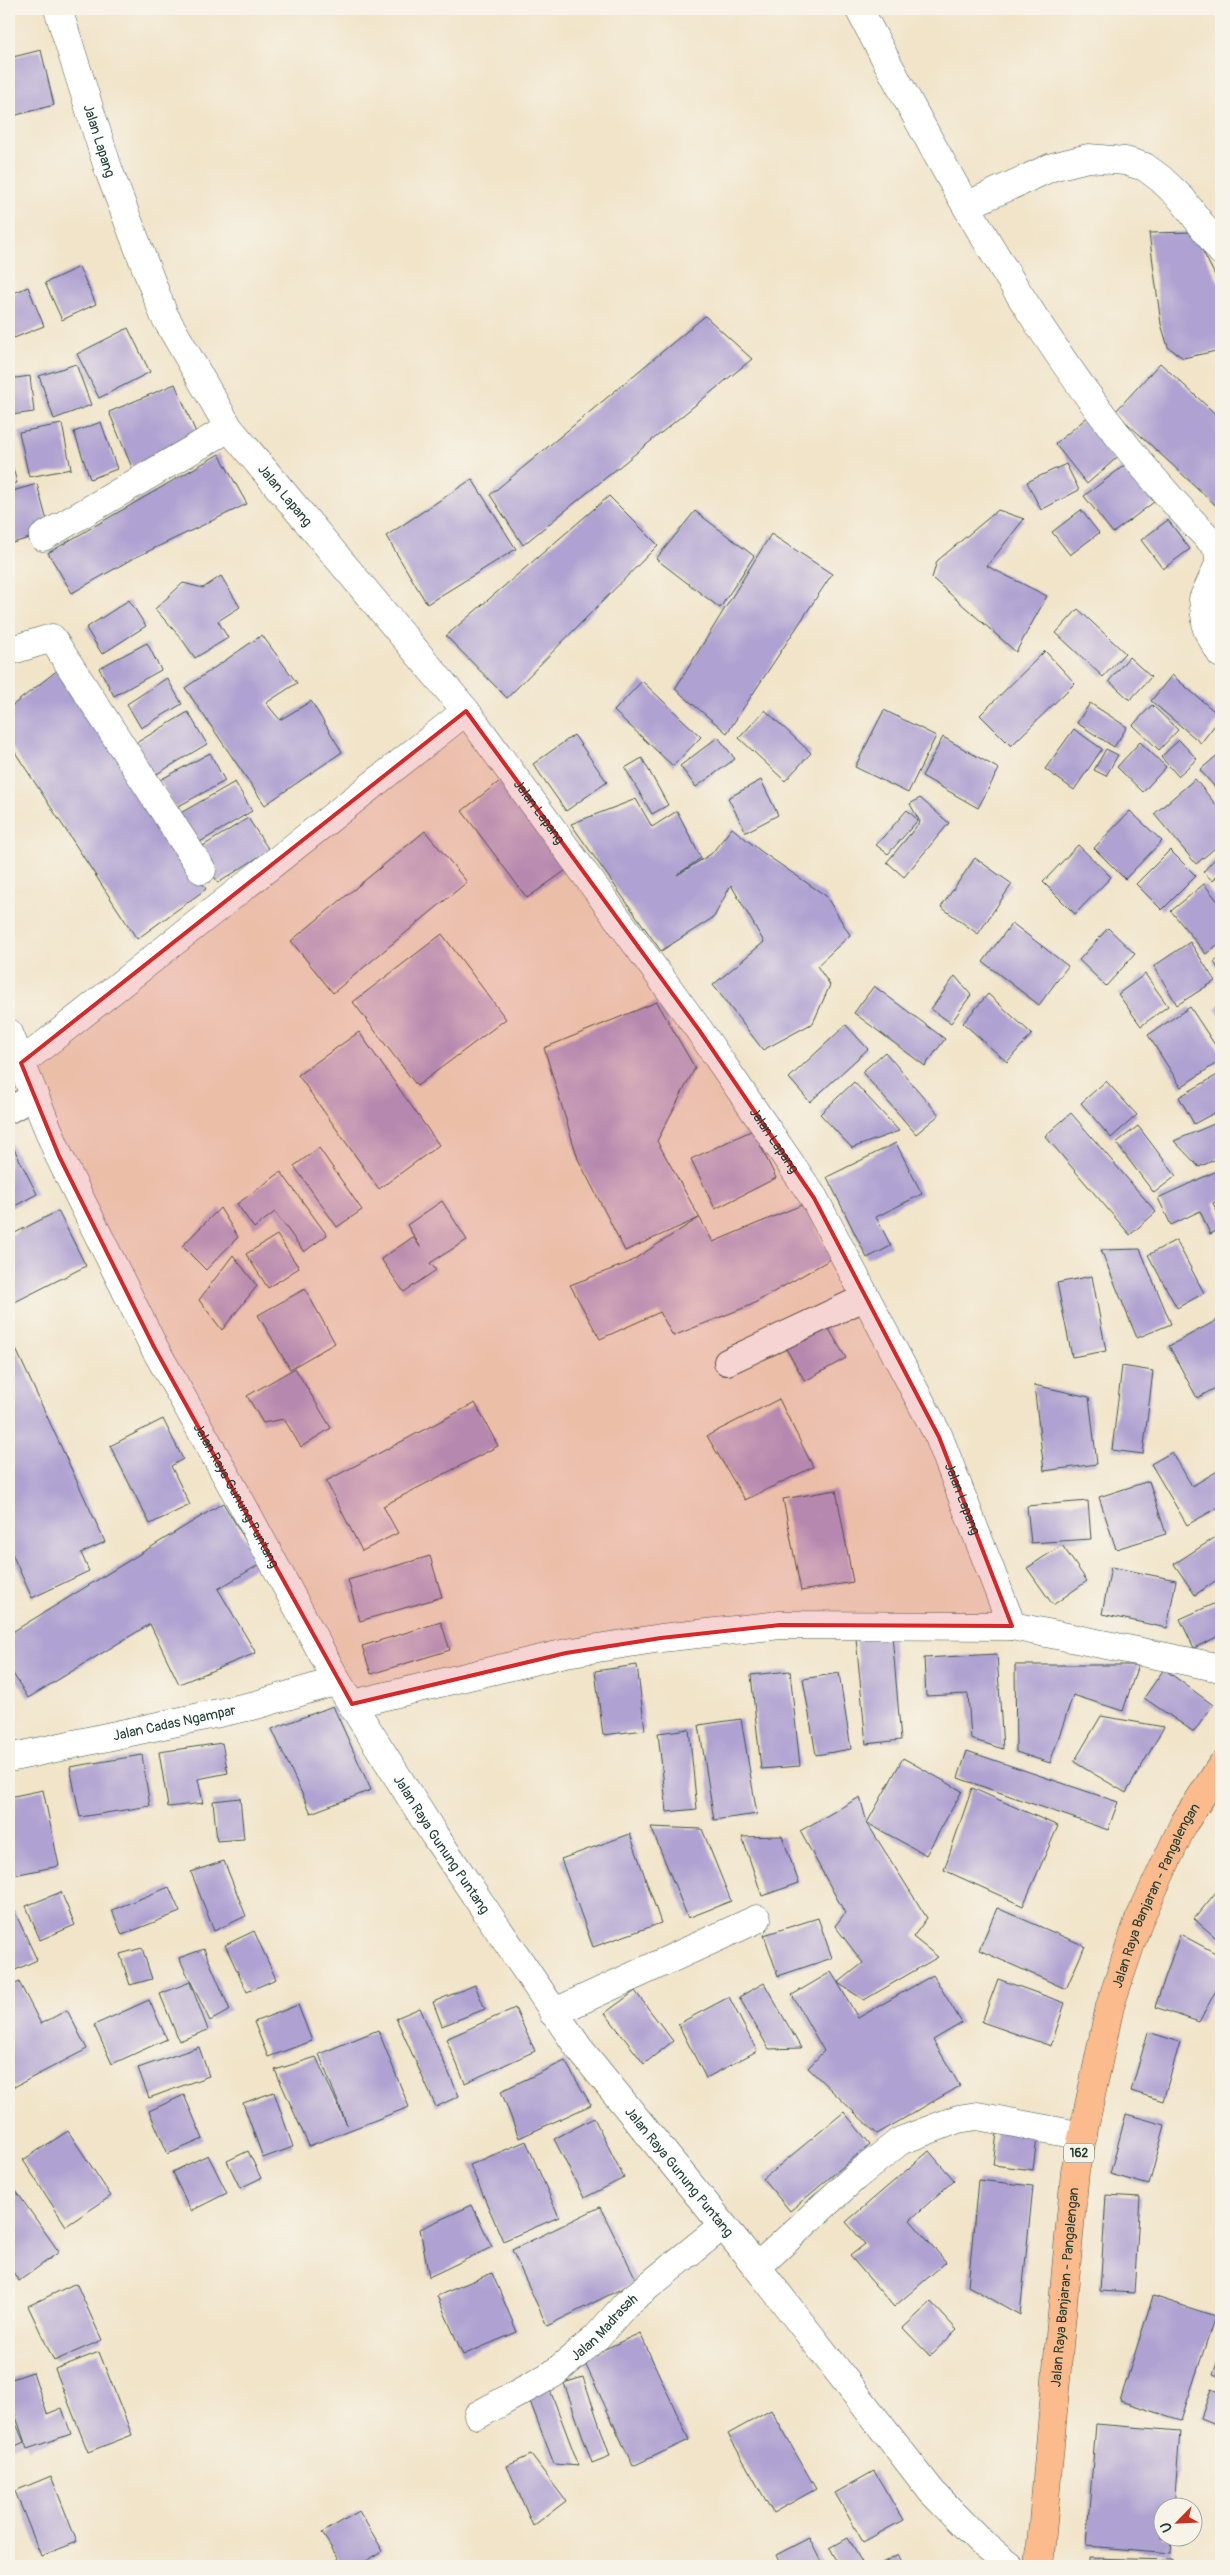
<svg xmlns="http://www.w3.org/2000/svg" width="1230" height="2575" font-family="Pangolin,sans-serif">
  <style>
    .building { fill: #afa1d1 }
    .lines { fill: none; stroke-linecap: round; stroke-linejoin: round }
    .service-casing { stroke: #3e564a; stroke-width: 28 }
    .minor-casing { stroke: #3e564a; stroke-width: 29 }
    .tertiary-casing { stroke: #3e564a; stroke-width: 29 }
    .primary-casing { stroke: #3e564a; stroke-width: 29 }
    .service { stroke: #fff; stroke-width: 26 }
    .minor { stroke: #fff; stroke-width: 28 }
    .tertiary { stroke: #fff; stroke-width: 28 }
    .primary { stroke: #fbbb8d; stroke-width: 28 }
    .marked { fill: #d62828; fill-opacity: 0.2; stroke: #d62828; stroke-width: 4; stroke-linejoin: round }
    .labels { text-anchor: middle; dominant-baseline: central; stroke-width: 4; stroke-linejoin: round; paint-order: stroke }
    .shield { fill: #f7f3e8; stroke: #60746a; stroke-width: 1 }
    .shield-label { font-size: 12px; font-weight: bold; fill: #1f3d34 }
    .street-label { font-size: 14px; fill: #1f3d34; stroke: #f7f3e8 }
  </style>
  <rect width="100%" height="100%" fill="#f7f3e8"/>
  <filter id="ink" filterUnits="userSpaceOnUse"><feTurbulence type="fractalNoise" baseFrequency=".02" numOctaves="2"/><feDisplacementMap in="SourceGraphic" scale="10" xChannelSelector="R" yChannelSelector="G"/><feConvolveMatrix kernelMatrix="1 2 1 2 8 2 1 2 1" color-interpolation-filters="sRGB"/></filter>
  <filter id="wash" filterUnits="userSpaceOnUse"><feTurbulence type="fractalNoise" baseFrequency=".0096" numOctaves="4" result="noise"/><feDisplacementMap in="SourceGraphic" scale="20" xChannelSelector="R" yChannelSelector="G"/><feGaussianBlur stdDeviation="1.12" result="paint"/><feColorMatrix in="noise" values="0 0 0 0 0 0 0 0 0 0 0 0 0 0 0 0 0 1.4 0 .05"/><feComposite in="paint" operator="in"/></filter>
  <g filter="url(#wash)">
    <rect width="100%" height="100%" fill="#f1e4c9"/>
    <g id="blocks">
      <!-- building -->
      <path class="building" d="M41 50 54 105 9 117V58Z
        M1193 232 1221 287V350L1183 358 1168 347 1161 324 1149 233Z
        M79 267 96 304 62 320 45 283Z
        M28 287 44 326 14 338 9 327V295Z
        M705 316 752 359 523 545 490 495Z
        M128 328 150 372 99 398 77 354Z
        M1160 363 1221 419V510L1115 412Z
        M76 364 91 405 54 419 39 376Z
        M30 376 34 412 11 415 9 379Z
        M175 384 200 442 133 470 109 412Z
        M1090 415 1122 453 1087 484 1055 444Z
        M101 422 117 469 90 479 74 432Z
        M62 424 71 469 29 477 19 432Z
        M9 453 17 483 9 485Z
        M219 454 247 504 132 559 72 593 48 553Z
        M1066 464 1079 490 1041 510 1027 482Z
        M1126 464 1154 502 1113 533 1084 496Z
        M472 479 516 549 427 604 386 536Z
        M37 484 50 532 9 544V492Z
        M609 496 658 545 507 698 446 636Z
        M998 510 1024 519 987 566 1047 596 1016 652 932 578 937 561Z
        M1081 510 1099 533 1070 555 1052 532Z
        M695 511 754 556 720 608 656 559Z
        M1168 520 1190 549 1163 569 1141 540Z
        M771 534 832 574 727 733 675 689Z
        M221 576 240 607 218 621 228 638 195 658 181 638 155 609 183 583 203 588Z
        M129 600 146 626 102 654 86 628Z
        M1078 609 1125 653 1103 677 1056 633Z
        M262 635 297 683 266 703 280 720 311 701 342 752 265 805 185 688Z
        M147 643 161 670 114 696 99 668Z
        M1045 651 1075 683 1011 746 980 715Z
        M1129 657 1151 677 1130 700 1109 681Z
        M63 666 206 889 137 939 9 743V708Z
        M1172 675 1221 717 1201 743 1151 701Z
        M167 678 182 704 141 728 127 704Z
        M642 681 701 737 673 766 614 711Z
        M1090 703 1127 727 1114 747 1077 723Z
        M1152 705 1178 730 1159 750 1133 725Z
        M765 710 811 753 785 781 739 738Z
        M884 710 936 736 908 793 855 767Z
        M188 712 207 744 150 778 131 746Z
        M1074 729 1102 749 1074 790 1045 769Z
        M574 735 607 782 566 811 533 764Z
        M718 737 735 759 696 787 680 766Z
        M943 737 999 769 978 808 922 776Z
        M1179 740 1197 759 1178 776 1161 757Z
        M1140 742 1166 767 1143 792 1117 767Z
        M1106 749 1118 755 1106 776 1094 770Z
        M1221 752V794L1200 770Z
        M210 753 225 781 175 808 160 780Z
        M642 758 668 805 652 814 625 768Z
        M1195 779 1221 811V843L1196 864 1154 814Z
        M761 780 778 815 746 832 728 798Z
        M500 781 569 868 527 898 462 811Z
        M235 782 252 811 195 845 177 815Z
        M920 798 949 823 904 877 887 862 920 822 910 804Z
        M636 799 652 827 677 811 701 858 677 875 711 854 732 828 762 852 826 896 850 935 817 966 830 985 813 1023 763 1050 713 985 764 942 731 885 714 917 661 951 571 824Z
        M907 810 918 820 888 854 876 845Z
        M1130 811 1162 841 1125 879 1094 848Z
        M248 818 269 850 218 883 198 849Z
        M425 831 467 882 333 993 291 941Z
        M1078 845 1111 877 1075 914 1043 882Z
        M1170 850 1196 876 1162 910 1136 884Z
        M1221 852V871L1213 881 1203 872Z
        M975 858 1012 884 978 934 941 907Z
        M1204 884 1221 905V942L1206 954 1171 911Z
        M1012 923 1068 966 1039 1005 983 962Z
        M1108 928 1135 954 1106 986 1079 960Z
        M442 934 506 1019 417 1086 353 1002Z
        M1190 942 1215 981 1177 1005 1154 966Z
        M1221 957V973L1214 962Z
        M1145 974 1168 1006 1141 1026 1118 994Z
        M955 976 971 995 951 1023 931 1009Z
        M874 986 945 1039 925 1066 854 1013Z
        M988 994 1032 1034 1007 1062 963 1023Z
        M657 1002 695 1068 657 1141 713 1242 804 1204 831 1259 751 1305 673 1336 660 1312 600 1339 570 1285 628 1263 699 1218 625 1251 578 1159 544 1048Z
        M1221 1004V1018L1215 1008Z
        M1190 1007 1221 1054V1060L1181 1087 1148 1035Z
        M846 1025 868 1049 810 1102 789 1078Z
        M359 1032 439 1145 379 1189 298 1075Z
        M885 1052 939 1115 916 1134 862 1072Z
        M1221 1073V1109L1194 1124 1179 1097Z
        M1106 1081 1137 1115 1111 1138 1081 1103Z
        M854 1082 899 1131 852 1148 820 1114Z
        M1071 1113 1156 1212 1130 1235 1045 1136Z
        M1221 1121V1157L1199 1167 1174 1141Z
        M1138 1126 1176 1176 1154 1193 1116 1143Z
        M753 1130 776 1178 715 1209 691 1159Z
        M9 1139 37 1194 9 1209Z
        M896 1143 922 1194 876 1217 891 1246 867 1258 827 1177Z
        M319 1148 362 1210 337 1227 294 1166Z
        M1221 1169V1199L1213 1203 1221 1220V1229L1210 1234 1200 1211 1171 1225 1158 1198Z
        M281 1172 327 1235 304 1252 275 1212 254 1228 237 1204Z
        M442 1201 467 1240 430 1263 436 1270 404 1292 381 1259 413 1237 421 1248 407 1225Z
        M220 1208 238 1237 206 1270 182 1246Z
        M58 1211 86 1266 9 1305V1236Z
        M277 1235 299 1268 268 1288 246 1254Z
        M1176 1240 1204 1293 1177 1308 1148 1255Z
        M1140 1249 1171 1324 1137 1338 1101 1250Z
        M233 1255 257 1286 222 1330 199 1300Z
        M1092 1276 1106 1351 1072 1357 1057 1283Z
        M305 1289 335 1343 290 1369 258 1315Z
        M1221 1318V1385L1197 1398 1169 1346Z
        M823 1319 846 1358 805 1381 782 1342Z
        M9 1334 105 1542 81 1553 89 1571 32 1598 9 1547Z
        M1122 1366 1153 1371 1143 1454 1112 1450Z
        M295 1368 331 1428 301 1447 284 1419 263 1423 247 1396Z
        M1034 1385 1089 1397 1097 1464 1044 1471Z
        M779 1399 813 1467 745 1500 707 1436Z
        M475 1403 498 1446 383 1506 398 1533 362 1551 326 1481Z
        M163 1419 183 1459 171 1466 190 1505 150 1524 110 1446Z
        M1172 1452 1192 1486 1221 1469V1506L1187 1525 1151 1464Z
        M1149 1481 1166 1534 1116 1549 1099 1497Z
        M836 1490 853 1582 801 1591 783 1499Z
        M1088 1501 1091 1539 1031 1543 1027 1506Z
        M223 1503 260 1564 218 1589 256 1653 179 1684 150 1624 28 1698 9 1667V1634Z
        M1219 1535 1221 1538V1577L1195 1595 1174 1564Z
        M1062 1545 1087 1581 1053 1605 1027 1568Z
        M430 1556 442 1597 360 1621 348 1580Z
        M1111 1567 1176 1580 1167 1628 1102 1614Z
        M1220 1601 1221 1635 1194 1648 1180 1619Z
        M441 1622 450 1650 371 1674 362 1646Z
        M892 1634 901 1740 866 1744 856 1638Z
        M997 1654 1003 1749 971 1739 968 1694 926 1696 924 1658Z
        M637 1665 645 1730 603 1735 595 1671Z
        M1015 1665H1138L1123 1711 1073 1695 1050 1763 1016 1752Z
        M1164 1669 1213 1705 1194 1732 1144 1698Z
        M790 1671 800 1766 761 1769 751 1675Z
        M839 1673 851 1749 816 1755 803 1679Z
        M333 1706 371 1790 311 1813 272 1729Z
        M1101 1716 1164 1727 1126 1793 1074 1762Z
        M741 1719 757 1814 714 1820 699 1725Z
        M689 1729 697 1809 667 1812 658 1733Z
        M222 1743 228 1773 198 1779 203 1803 168 1807 159 1752Z
        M967 1751 1118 1802 1108 1830 958 1778Z
        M142 1755 150 1806 80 1817 70 1767Z
        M903 1758 962 1791 926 1855 867 1823Z
        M972 1788 1058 1826 1023 1906 944 1870Z
        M43 1790 59 1866 9 1876V1797Z
        M860 1797 867 1823 927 1918 913 1937 938 1957 864 2000 838 1983 858 2018 933 1975 962 2023 933 2040 960 2086 877 2134 808 2068 824 2051 792 1995 831 1972 838 1983 863 1963 835 1926 845 1913 800 1831Z
        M240 1798 244 1839 217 1841 213 1801Z
        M651 1827 702 1829 731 1901 688 1918Z
        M630 1834 661 1923 593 1947 561 1859Z
        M782 1836 799 1883 762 1896 742 1837Z
        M224 1861 246 1916 214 1931 191 1872Z
        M1221 1886V1942L1194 1919Z
        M169 1887 180 1912 122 1935 112 1910Z
        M61 1892 75 1925 40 1940 26 1906Z
        M13 1908 37 1960 9 1973V1910Z
        M997 1908 1085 1946 1066 1989 979 1950Z
        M818 1918 832 1958 778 1976 764 1935Z
        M254 1931 276 1979 247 1992 225 1945Z
        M1180 1934 1221 1956V1981L1199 2022 1155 2007Z
        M142 1948 152 1979 130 1985 120 1954Z
        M204 1949 230 2010 210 2021 179 1958Z
        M998 1979 1065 2003 1051 2046 982 2022Z
        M19 1982 41 2024 67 2010 87 2049 14 2087 9 2076V1988Z
        M190 1982 208 2030 179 2041 160 1994Z
        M764 1983 801 2048 769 2049 739 1997Z
        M475 1985 485 2009 442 2026 433 2002Z
        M635 1991 673 2041 644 2064 605 2013Z
        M729 1997 757 2051 706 2078 678 2024Z
        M149 2000 167 2039 112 2064 94 2025Z
        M298 2005 312 2041 268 2057 254 2022Z
        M420 2008 459 2096 436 2107 396 2018Z
        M515 2008 535 2051 465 2083 446 2039Z
        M378 2030 409 2107 309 2146 275 2070 316 2057 347 2125 319 2054Z
        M1148 2032 1180 2042 1163 2101 1131 2091Z
        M199 2047 209 2076 149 2098 138 2068Z
        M565 2061 591 2105 519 2138 501 2091Z
        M274 2092 293 2147 263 2158 243 2103Z
        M184 2095 203 2139 168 2154 149 2111Z
        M844 2112 870 2144 790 2211 763 2179Z
        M1126 2114 1165 2125 1149 2185 1110 2174Z
        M594 2118 624 2178 584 2198 554 2139Z
        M998 2125 1038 2130 1033 2170 993 2165Z
        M68 2131 111 2196 66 2226 23 2160Z
        M526 2141 559 2217 503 2241 470 2165Z
        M248 2151 261 2178 240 2188 227 2161Z
        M929 2151 954 2180 910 2220 946 2262 894 2307 850 2256 865 2244 846 2222Z
        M208 2155 227 2193 191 2211 172 2172Z
        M978 2180 1033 2186 1020 2315 968 2286Z
        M14 2188 59 2252 19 2281 9 2266V2192Z
        M1106 2195 1140 2197 1134 2293 1100 2291Z
        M472 2205 492 2247 429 2277 420 2229Z
        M600 2207 637 2281 547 2326 512 2250Z
        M492 2273 517 2332 463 2355 437 2296Z
        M76 2283 102 2340 54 2361 28 2306Z
        M1153 2296 1215 2316 1181 2420 1120 2401Z
        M931 2302 957 2330 930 2356 903 2328Z
        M640 2333 689 2440 633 2466 583 2359Z
        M1221 2350V2378L1213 2375Z
        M99 2352 132 2435 88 2452 55 2369Z
        M33 2372 47 2414 62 2408 71 2434 27 2449 9 2396V2380Z
        M583 2377 610 2456 592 2463 564 2383Z
        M547 2382 579 2466 554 2464 526 2391Z
        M1211 2389 1221 2393V2426L1201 2418Z
        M9 2408 24 2442 9 2449Z
        M771 2410 816 2489 773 2513 728 2434Z
        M1096 2424 1180 2431 1174 2508H1162V2538H1172L1171 2553 1086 2546Z
        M531 2455 566 2501 533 2526 507 2466Z
        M874 2471 903 2520 863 2542 835 2493Z
        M51 2476 77 2542 41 2556 15 2491Z
        M359 2511 383 2551 358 2566H343L322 2533Z
        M809 2538 823 2566H781L776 2555Z
        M848 2538 864 2566H840L830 2548Z
        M898 2554 904 2566H877Z
        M1090 2558 1172 2560V2566H1090Z"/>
    </g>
  </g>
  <g filter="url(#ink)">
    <use href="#blocks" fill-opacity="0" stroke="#3e564a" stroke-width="1"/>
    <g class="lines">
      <!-- service casing -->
      <g class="service-casing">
        <path id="service" d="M9 1110 35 1096
          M727 1362 866 1297"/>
      </g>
      <!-- minor casing -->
      <g class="minor-casing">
        <g id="minor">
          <path id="s1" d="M58 9 109 171 164 315 229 428 466 711 699 1030 814 1198 939 1437 1012 1626"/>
          <path d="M859 9C959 198 1065 398 1218 548L1219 564 1203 599 1207 630 1221 654"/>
          <path d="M968 205 1052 167 1088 158 1125 161 1145 167 1161 179 1182 199 1221 251"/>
          <path d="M43 537 229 428"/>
          <path d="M9 651 52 638 202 870"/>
          <path d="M21 1063 466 711"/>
          <path d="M352 1704 566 1653 661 1638 780 1625 1012 1626 1221 1668"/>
          <path id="s2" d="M9 1758 256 1705 337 1681"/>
          <path d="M553 2013 757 1919"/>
          <path d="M757 2267 855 2177 900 2141 958 2119 977 2116 1083 2136"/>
          <path id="s3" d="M478 2415 553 2374 595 2339 626 2304 722 2226"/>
        </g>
      </g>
      <!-- tertiary casing -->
      <g class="tertiary-casing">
        <g id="tertiary">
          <path id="s4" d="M9 1033 59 1156 154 1347 241 1502 337 1681 435 1836 578 2047 757 2267 932 2492 981 2542 1010 2566"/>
        </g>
      </g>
      <!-- primary casing -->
      <g class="primary-casing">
        <g id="primary">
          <path id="s5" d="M1039 2566 1075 2171 1110 2006 1138 1922 1184 1823 1221 1766"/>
        </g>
      </g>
      <!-- service -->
      <use href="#service" class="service"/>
      <!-- minor -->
      <use href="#minor" class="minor"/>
      <!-- tertiary -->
      <use href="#tertiary" class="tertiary"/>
      <!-- primary -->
      <use href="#primary" class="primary"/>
    </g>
  </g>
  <!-- marked area -->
  <path class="marked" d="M466 711 699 1030 814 1198 939 1437 1012 1626 780 1625 661 1638 566 1653 352 1704 154 1347 59 1156 21 1063Z"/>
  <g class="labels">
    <!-- shield labels -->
    <rect class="shield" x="1064" y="2143.5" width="30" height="19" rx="4"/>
    <g class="shield-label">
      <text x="1079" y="2153">162</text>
    </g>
    <!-- street labels -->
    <g class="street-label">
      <text stroke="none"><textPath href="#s1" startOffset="138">Jalan Lapang</textPath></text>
      <text stroke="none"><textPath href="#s1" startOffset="542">Jalan Lapang</textPath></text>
      <text stroke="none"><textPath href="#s1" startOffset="948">Jalan Lapang</textPath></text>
      <text stroke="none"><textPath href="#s1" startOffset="1352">Jalan Lapang</textPath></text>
      <text stroke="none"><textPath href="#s4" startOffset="516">Jalan Raya Gunung Puntang</textPath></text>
      <text stroke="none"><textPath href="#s1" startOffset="1758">Jalan Lapang</textPath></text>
      <text stroke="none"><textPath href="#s2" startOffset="169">Jalan Cadas Ngampar</textPath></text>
      <text stroke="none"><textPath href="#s4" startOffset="921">Jalan Raya Gunung Puntang</textPath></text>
      <text stroke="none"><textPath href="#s5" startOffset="685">Jalan Raya Banjaran - Pangalengan</textPath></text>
      <text stroke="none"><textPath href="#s4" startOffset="1326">Jalan Raya Gunung Puntang</textPath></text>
      <text stroke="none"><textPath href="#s5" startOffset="280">Jalan Raya Banjaran - Pangalengan</textPath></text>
      <text stroke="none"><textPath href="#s3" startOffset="155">Jalan Madrasah</textPath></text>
    </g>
  </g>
  <!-- margin -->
  <rect width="1230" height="2575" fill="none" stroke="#f7f3e8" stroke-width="30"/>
  <!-- north arrow -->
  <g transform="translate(1178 2522) rotate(246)"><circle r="24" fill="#f7f3e8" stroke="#a1aaa0"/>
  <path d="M0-4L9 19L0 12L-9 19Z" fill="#c8321e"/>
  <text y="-8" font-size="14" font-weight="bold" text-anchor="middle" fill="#1f3d34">U</text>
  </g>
</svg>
